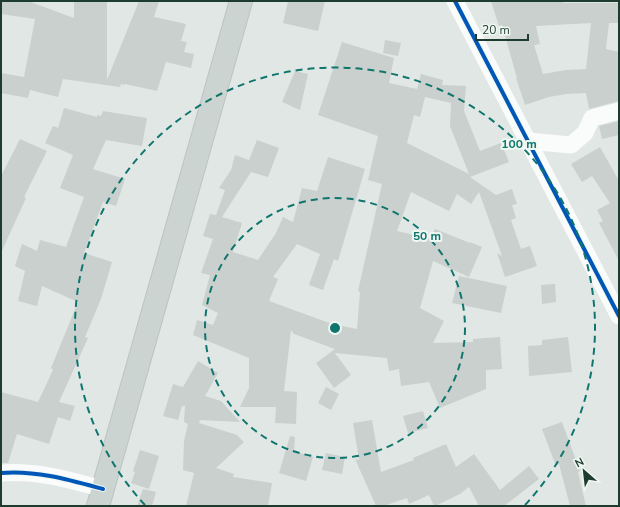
<svg xmlns="http://www.w3.org/2000/svg" width="620" height="507" font-family="'Nunito Sans',sans-serif">
  <style>
    .building { fill: #cad0cd; fill-rule: evenodd }
    .lines { fill: none; stroke-linecap: round; stroke-linejoin: round }
    .primary-casing { stroke: #bbc4c0; stroke-width: 24 }
    .minor { stroke: #fafbfb; stroke-width: 17 }
    .primary { stroke: #ccd4d1; stroke-width: 22 }
    .cycleway-casing { stroke: #eef7f1; stroke-width: 6 }
    .cycleway { stroke: #0057b8; stroke-width: 4 }
    .ring { fill: none; stroke: #0f766e; stroke-width: 2; stroke-dasharray: 7 5 }
    .centre { fill: #0f766e; stroke: #eef7f1; stroke-width: 2 }
    .ring-label { font-size: 12px; text-anchor: middle; font-weight: bold; fill: #0f766e; stroke: #eef7f1; stroke-width: 4; stroke-linejoin: round; paint-order: stroke }
  </style>
  <rect width="100%" height="100%" fill="#e1e7e4"/>
  <!-- building -->
  <path class="building" d="M1 1H28L74 18V1H107V80L139 1H159L154 17 186 24 181 41 187 42 184 52 194 54 191 68 166 62 157 91 125 84V85L121 84 120 87 63 79 58 97 30 90 28 98 1 93V73L24 77 35 19 1 14Z
    M288 1H325L318 31 283 23Z
    M491 1H564L563 3H619V23H609L606 49 619 52V101L589 109 586 93 566 94 549 97 525 105 516 78H517L502 25 499 26ZM591 23 586 69 566 70 543 74 534 45 540 44 536 26Z
    M385 40 401 43 398 56 383 53Z
    M342 42 394 58 389 83 417 89 421 74 443 80 442 85 466 86 464 111 480 151 501 143 509 162 470 177 496 195 512 189 517 204 512 205 516 218 511 220 521 249 530 246 537 266 505 277 497 253 502 256 479 192 471 204 457 194 449 211 411 192 397 231 430 239 435 229 470 243V242L482 247 469 277 433 261 420 308 444 321 433 343 473 342V339L500 337 502 369 486 370V389L440 408 429 382 401 386 399 369 389 371 387 358 335 353 351 375 334 388 316 363 335 349 294 334 291 330 284 391 297 392 296 424 275 423 276 407H240L249 388V358L193 335 197 320 213 325 218 313 202 305 210 275 201 273 213 239 203 236 210 214 216 215 225 190 219 188 231 170 235 155 249 160 257 140 279 148 268 177 251 172 222 217 242 223 233 252 258 260 276 233 283 217 293 222 302 188 317 191 328 157 365 169 338 261 334 259 323 290 309 285 320 254 297 244 273 277 278 279 269 301 332 324 357 329 360 292 358 291 382 184 368 180 378 136 318 115ZM425 97 451 103 450 126 469 174 407 143 414 115 420 117Z
    M295 71 308 74 300 110 282 102Z
    M64 108 97 117V115L101 116 103 111 147 118 142 146 106 140 93 169 125 179 116 206 103 202 84 253 112 262 101 299 85 337 88 338 59 402 75 406 70 421 58 417 49 444 17 434 8 463H1V392L38 402 53 370 51 368 78 302 42 286 37 306 18 301 25 271 15 266 22 244 37 251 40 240 66 247 84 197 60 188 73 155 45 143 53 126 58 128Z
    M619 121V135L602 139 599 126Z
    M20 139 47 151 24 197 26 198 1 253V176Z
    M600 147 619 181V261L599 223 603 221 597 210 610 203 592 176 582 182 571 164Z
    M459 276 507 286 501 313 452 303Z
    M555 284 556 302 542 304 541 285Z
    M568 337 572 372 529 376 528 346 542 345V340Z
    M198 361 218 373 205 396 221 401 240 422 200 420 199 423 237 435 244 442 216 468 234 474 233 477 272 483 268 506H186L194 473 183 470 184 441 188 424 184 422 185 406H182L178 420 163 416 173 384 183 387Z
    M326 387 339 394 331 410 318 403Z
    M423 411 428 428 408 433 403 416Z
    M372 420 381 472 414 460 413 458 446 444 456 467 474 454 500 490 529 466 539 479 504 506H479L469 487 460 494 435 506H434L429 495 409 504 407 498 384 506H376L355 459 359 460 353 423Z
    M562 422 580 471 578 472 586 506H570L559 464 556 466 542 429Z
    M290 436 295 437 294 451 313 457 306 481 279 473Z
    M140 450 159 456 149 489 131 483 135 472 133 471Z
    M326 453 345 457 342 474 322 470Z
    M143 489 156 492 152 506H137Z"/>
  <g class="lines">
    <!-- primary casing -->
    <g class="primary-casing">
      <path id="primary" d="M98 506 241 1"/>
    </g>
    <!-- minor -->
    <path class="minor" d="M455 1 619 316
      M528 141 571 145 585 133 592 118 619 111
      M1 473C36 470 70 480 103 489"/>
    <!-- primary -->
    <use href="#primary" class="primary"/>
    <!-- cycleway casing -->
    <g class="cycleway-casing">
      <path id="cycleway" d="M455 1 619 316
        M1 473C36 470 70 480 103 489"/>
    </g>
    <!-- cycleway -->
    <use href="#cycleway" class="cycleway"/>
  </g>
  <!-- distance rings -->
  <g class="ring">
    <circle cx="335" cy="328" r="130"/>
    <path d="M145 505A260 260 0 1 1 525 505"/>
  </g>
  <circle cx="335" cy="328" r="6" class="centre"/>
  <g class="ring-label">
    <text x="519" y="148">100 m</text>
    <text x="427" y="240">50 m</text>
  </g>
  <!-- border -->
  <rect width="620" height="507" fill="none" stroke="#1e3b2f" stroke-width="4"/>
  <!-- north arrow -->
  <g transform="translate(584 471) rotate(332)" stroke="#eef7f1" stroke-width="3" paint-order="stroke">
  <path d="M0-3L7 15L0 10L-7 15Z" fill="#1e3b2f"/>
  <text y="-6" font-size="11" font-weight="bold" text-anchor="middle" fill="#1e3b2f">N</text>
  </g>
  <!-- scale -->
  <path d="M476 34v6h52v-6" fill="none" stroke="#1e3b2f" stroke-width="2"/>
  <text x="482" y="34" font-size="12" fill="#1e3b2f" stroke="#eef7f1" stroke-width="3" paint-order="stroke">20 m</text>
</svg>
